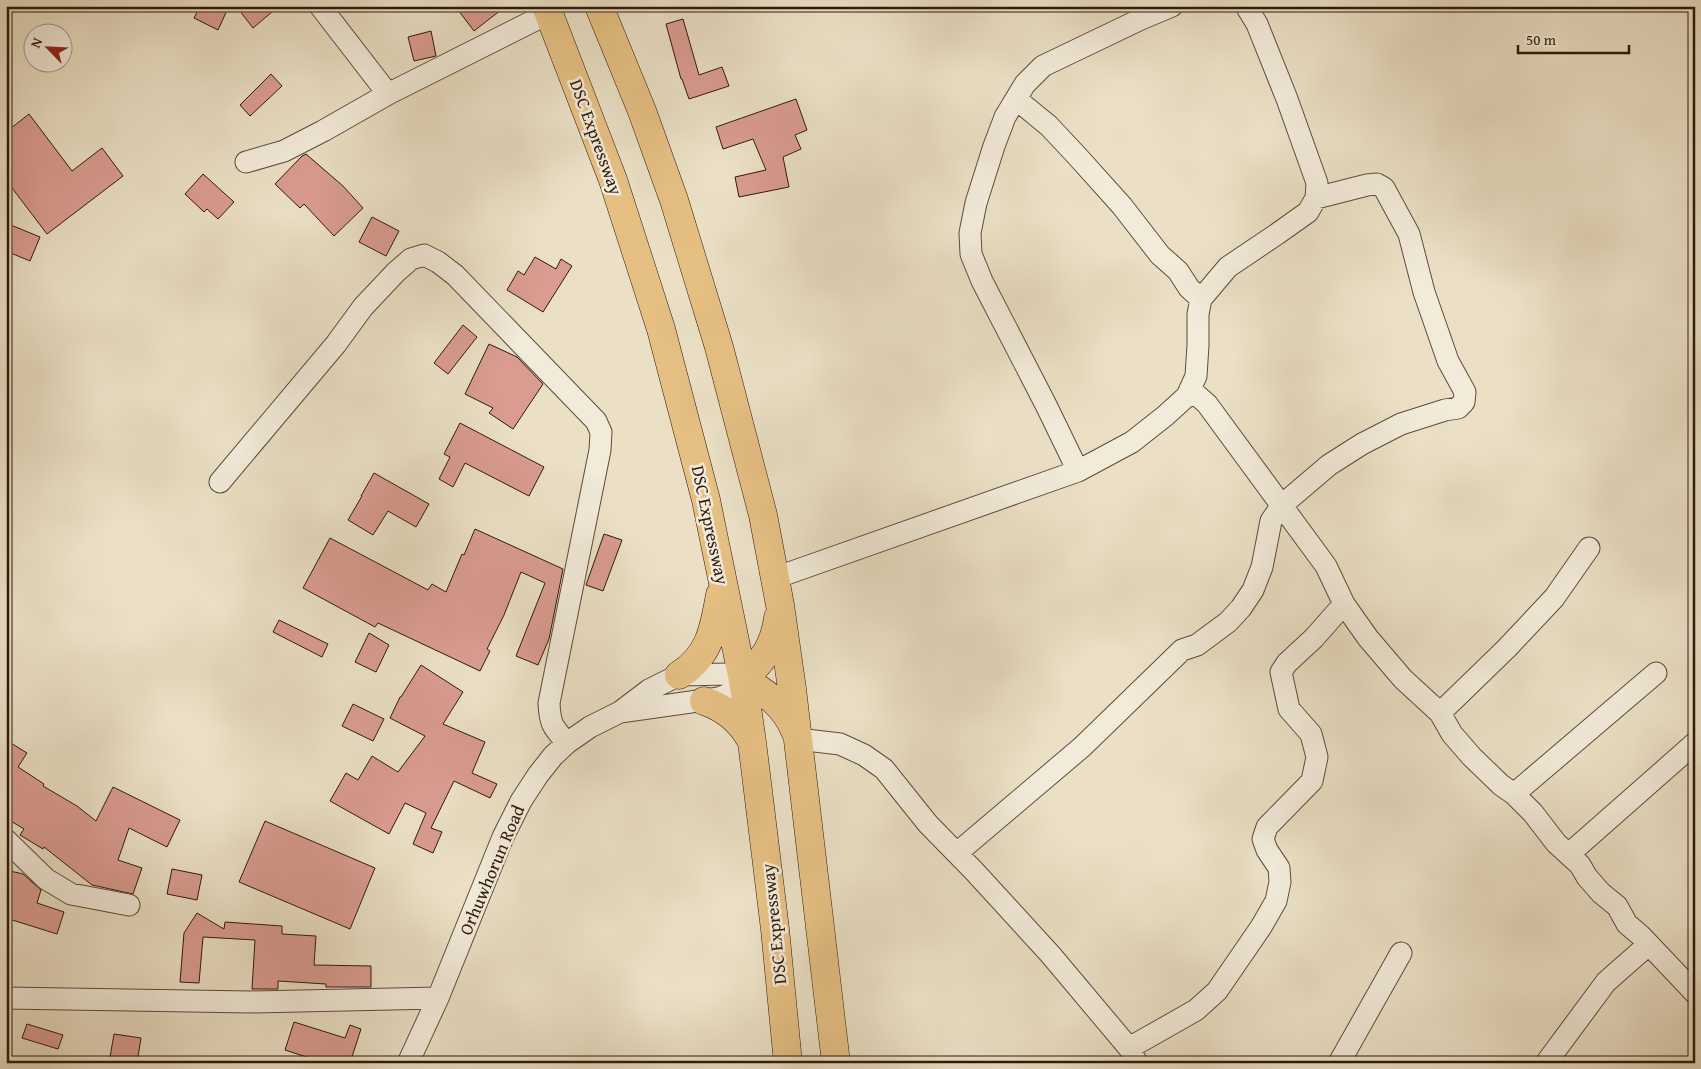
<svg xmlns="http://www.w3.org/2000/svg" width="1701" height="1069" font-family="'Gentium Book Plus',serif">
  <rect width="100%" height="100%" fill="#ebe0c6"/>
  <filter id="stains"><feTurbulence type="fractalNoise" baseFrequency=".004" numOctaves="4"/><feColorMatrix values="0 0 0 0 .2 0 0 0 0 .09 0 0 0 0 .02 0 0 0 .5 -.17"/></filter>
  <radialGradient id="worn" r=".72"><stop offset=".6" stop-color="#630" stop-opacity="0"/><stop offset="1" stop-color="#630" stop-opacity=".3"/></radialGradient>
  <path fill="#da9c91" stroke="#2e190c" d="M200 6H229L218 30 194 18Z
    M236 6H279L253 28Z
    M455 6H506L474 31Z
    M683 19 699 75 722 67 729 86 689 99 682 79H681L666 24Z
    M431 31 436 56 414 61 408 37Z
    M271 74 282 86 250 116 240 105Z
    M796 99 807 130 795 135 801 149 783 157 789 187 739 197 735 177 766 170 753 139 723 149 716 127Z
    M29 114 72 171 102 148 123 176 47 234 6 180V132Z
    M306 154 343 186 363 208 334 236 304 204 300 208 275 184 302 156Z
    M203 174 234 202 218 219 207 209 204 212 185 194Z
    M372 217 399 231 386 256 359 242Z
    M6 223 40 237 30 261 6 251Z
    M535 257 556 269 561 259 572 266 543 312 507 290 518 271 524 275Z
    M463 325 477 337 448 374 434 363Z
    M489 344 517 357 543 384 513 429 489 413 493 408 465 394Z
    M460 423 544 467 529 496 465 463 453 487 439 479 450 457 444 454Z
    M374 473 429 504 416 527 388 511 373 535 348 520 362 496H361Z
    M475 529 563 569 549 639 538 665 516 656 545 583 521 572 504 615 487 649 490 651 480 671 378 623 375 627 303 588 330 538 428 590 432 584 446 592 462 554 464 555Z
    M604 534 622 540 603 591 586 585Z
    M279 620 328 644 322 657 273 632Z
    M369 633 389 645 376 672 355 662Z
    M421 665 463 692 443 724 485 742 472 773 497 784 490 798 454 781 431 828 442 832 433 853 413 844 426 813 405 803 389 834 330 801 346 773 358 780 372 756 398 772 425 736 390 718 400 697H401Z
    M353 704 384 719 373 741 342 726Z
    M6 740 27 753 18 767 44 784 43 786 77 806 96 821 113 787 180 820 167 847 129 828 118 860 142 868 133 894 92 885 44 847 43 849 20 835 24 829 6 818Z
    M265 821 375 868 350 929 239 882Z
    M172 869 202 875 197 900 167 894Z
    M6 870 23 874 41 890 37 903 64 912 57 934 6 918Z
    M197 913 224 929 225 922 282 926V934L316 936 314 965 371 966V987H326V984L278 981V989H252L255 940 203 937 199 983 180 982 184 933Z
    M294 1022 345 1038 350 1025 361 1029 350 1063H325L285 1050Z
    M27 1024 63 1035 58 1049 22 1038Z
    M114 1034 141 1038 137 1063H109Z"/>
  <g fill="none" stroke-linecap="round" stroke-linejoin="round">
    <g stroke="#5d4b3a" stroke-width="23">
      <path id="minor" d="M320 6 388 94
        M1016 99 1049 126 1078 157 1122 206 1160 255 1178 271 1189 288 1201 299
        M246 162 284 151 323 131 388 94 549 13
        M1190 389 1207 404 1326 566 1344 604 1368 638 1403 679 1440 713 1452 734 1472 757 1501 785 1514 794 1533 813 1556 843 1580 865 1587 877 1601 893 1617 906 1627 924 1640 935 1695 993
        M1078 471 1046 405 982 281 971 254 970 233 976 203 994 146 1005 117 1025 84 1043 66 1141 19 1172 6
        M220 482 336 344 363 307 396 272 411 259 424 255 438 262 455 275 596 421 601 432 600 450 549 703C550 725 553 727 567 743
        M775 578 1078 471 1132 442 1165 416 1187 396 1196 376 1198 345V314L1201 299 1228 267 1277 234 1308 212 1316 198 1317 183 1287 99 1257 24 1246 6
        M1440 713 1507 648 1554 598 1589 548
        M798 739 840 744 864 755 884 769 928 824 974 871 1050 954 1129 1048 1137 1063
        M1514 794 1656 673
        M6 840 46 879 71 894 129 905
        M957 853 1082 747 1182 650 1197 645 1228 622 1241 608 1253 590 1262 567 1271 521 1282 505 1329 465 1362 444 1401 424 1445 410 1458 408 1464 402 1465 392 1448 361 1424 292 1409 234 1384 188 1377 184 1367 185 1316 198
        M1569 854 1695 743
        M6 998 250 1002 438 998
        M1129 1048 1196 1010 1217 991 1261 927 1276 901 1280 882 1279 868 1267 850 1263 839 1267 827 1312 781 1317 757 1311 734 1289 709 1281 672 1287 663 1314 638 1344 604
        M408 1063 438 998 503 837 521 801 538 775 553 756 567 743 590 727 620 712 649 690 679 675 730 674 743 680 731 693 719 698 620 712
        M1339 1063 1401 953
        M1546 1063 1606 982 1648 945"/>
    </g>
    <g stroke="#2e190c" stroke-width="29">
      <path id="major" d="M546 6 613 180 661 329 706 500 743 680 752 742 775 929 788 1063
        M599 6 642 111 674 200 719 347 763 515 780 605 792 689 836 1063
        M778 618C774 647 763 660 743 680 766 692 785 706 795 731
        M679 675C710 656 714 628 720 595
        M704 701C725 708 740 720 751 740"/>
    </g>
    <use href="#minor" stroke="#f2ebda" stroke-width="21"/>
    <use href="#major" stroke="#e6c083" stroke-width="28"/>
  </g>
  <g text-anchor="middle" stroke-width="5" stroke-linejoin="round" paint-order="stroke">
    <g font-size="18" fill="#2e190c" stroke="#f2ebda">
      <text transform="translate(596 137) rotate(70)" y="6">DSC Expressway</text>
      <text transform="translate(710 525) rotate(78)" y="6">DSC Expressway</text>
      <text transform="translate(492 870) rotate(-67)" y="6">Orhuwhorun Road</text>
      <text transform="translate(774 924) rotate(-96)" y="6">DSC Expressway</text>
    </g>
  </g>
  <rect width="1701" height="1069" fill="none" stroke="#ebe0c6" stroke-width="25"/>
  <rect x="8" y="8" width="1686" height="1054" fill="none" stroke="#2e190c" stroke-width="2.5"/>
  <rect x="12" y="12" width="1676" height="1044" fill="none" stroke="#2e190c"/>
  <g transform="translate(48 48) rotate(294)"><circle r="24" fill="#f2ebda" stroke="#a49788"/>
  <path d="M0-4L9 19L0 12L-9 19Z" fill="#8f2418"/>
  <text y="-8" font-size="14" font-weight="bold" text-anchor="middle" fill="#2e190c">N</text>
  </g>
  <path d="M1518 45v8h111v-8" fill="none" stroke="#2e190c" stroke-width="2.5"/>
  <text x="1526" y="45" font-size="15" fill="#2e190c" stroke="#f2ebda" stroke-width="4" paint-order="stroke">50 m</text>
  <rect width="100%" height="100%" filter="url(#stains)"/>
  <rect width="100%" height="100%" fill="url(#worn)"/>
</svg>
